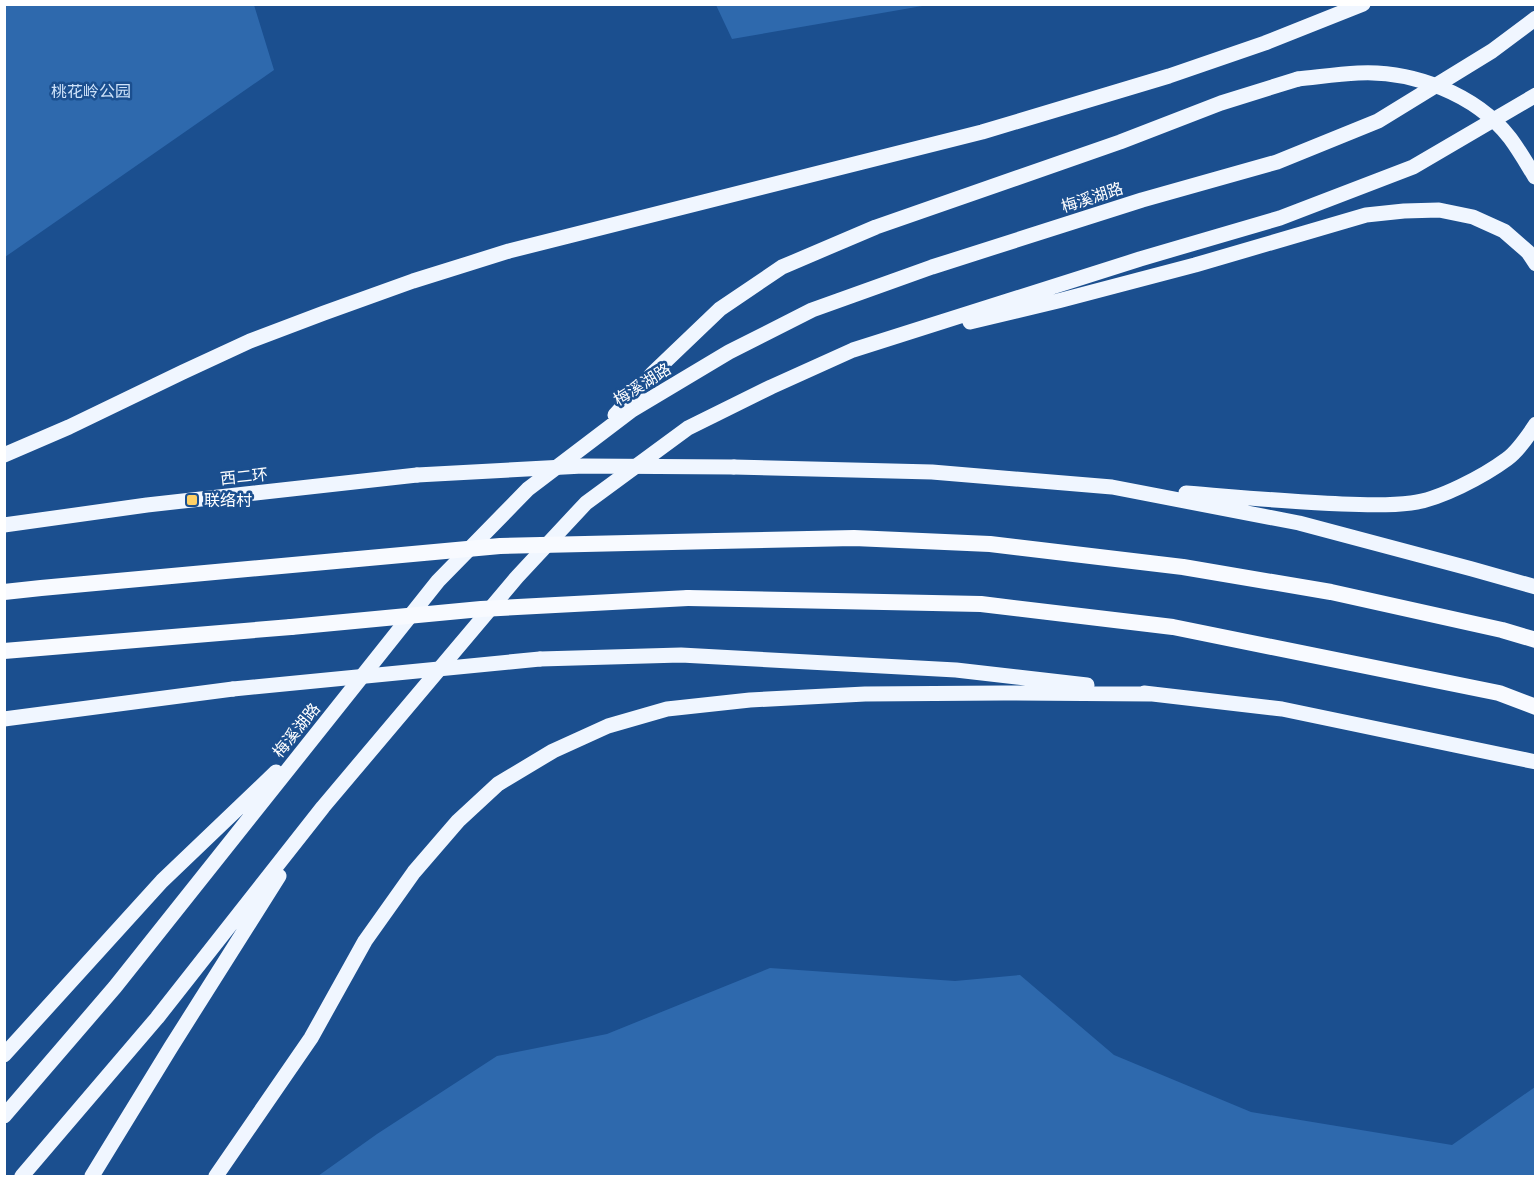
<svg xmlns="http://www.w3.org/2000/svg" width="1540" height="1181" font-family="'Fira Sans Condensed','Noto Sans SC',sans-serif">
  <rect width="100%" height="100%" fill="#1b4f8f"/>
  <path fill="#2e69ad" d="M5 4 254 5 274 70 5 257Z
    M716 5H928L732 39Z
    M770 968 955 981 1020 975 1114 1055 1251 1112 1452 1145 1535 1087V1176H318L377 1134 497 1056 607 1034Z"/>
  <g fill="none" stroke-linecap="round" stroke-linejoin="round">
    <path stroke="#f0f6ff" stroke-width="15" d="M970 322 1058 301 1195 265 1366 215 1404 211 1439 210 1473 217 1504 231 1528 252 1536 264
      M615 415 652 374 720 309 782 267 876 227 1120 142 1221 103 1298 79
      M4 455 69 427 183 372 250 341 324 313 413 281 509 251 982 132 1169 76 1265 43 1363 4
      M734 467 932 472 1112 487 1299 523 1472 569 1536 587
      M1186 493C1238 497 1290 502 1342 504 1365 505 1388 506 1411 503 1439 500 1484 476 1507 459 1518 451 1528 436 1536 424
      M4 525 147 505 417 475
      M540 659 681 655 956 670 1087 685
      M1144 693 1282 709 1536 762
      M4 719 233 689
      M4 1055 162 881 276 772
      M4 1116 115 987 438 581 528 489 632 410 729 352 812 310 932 267 1142 200 1277 162 1378 121 1492 51 1536 18
      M22 1176 157 1018 323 807 517 577 586 503 688 428 771 387 853 350 1140 259 1280 218 1413 167 1536 95
      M92 1176 171 1047 279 876
      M216 1176 311 1038 365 941 414 872 458 821 498 784 553 751 608 726 667 709 750 700 865 694 1003 693 1152 694"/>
    <path stroke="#f8faff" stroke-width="16" d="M716 541 854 538 990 544 1183 567 1331 592 1502 630 1536 640
      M4 592 41 588 347 560
      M688 598 981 604 1173 627 1499 693 1536 707
      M4 651 291 627"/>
    <path stroke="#f0f6ff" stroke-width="15" d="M1298 79C1318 77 1338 74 1358 73 1412 70 1476 94 1510 138 1519 150 1527 164 1535 177
      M417 475 583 466 734 467
      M233 689 540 659"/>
    <path stroke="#f8faff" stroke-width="16" d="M347 560 500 546 716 541
      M291 627 481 609 688 598"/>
  </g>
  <rect fill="#ffd166" stroke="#1b4f8f" stroke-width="2" x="186" y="494" width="12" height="12" rx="3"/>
  <g text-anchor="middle" stroke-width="5" stroke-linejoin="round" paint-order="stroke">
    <g font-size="16" fill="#cfe3fa" stroke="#1b4f8f">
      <text x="91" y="97">桃花岭公园</text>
    </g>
    <g font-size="16" fill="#fff" stroke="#1b4f8f">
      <text transform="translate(1092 197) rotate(-18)" y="6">梅溪湖路</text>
      <text transform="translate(642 384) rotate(-32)" y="6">梅溪湖路</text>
      <text transform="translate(244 476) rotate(-6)" y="6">西二环</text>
      <text transform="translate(296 730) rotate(-51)" y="6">梅溪湖路</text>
    </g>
    <g font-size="16" fill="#fff" stroke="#1b4f8f" text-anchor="start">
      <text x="204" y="506">联络村</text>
    </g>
  </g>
  <rect width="1540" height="1181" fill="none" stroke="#ffffff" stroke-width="12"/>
</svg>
